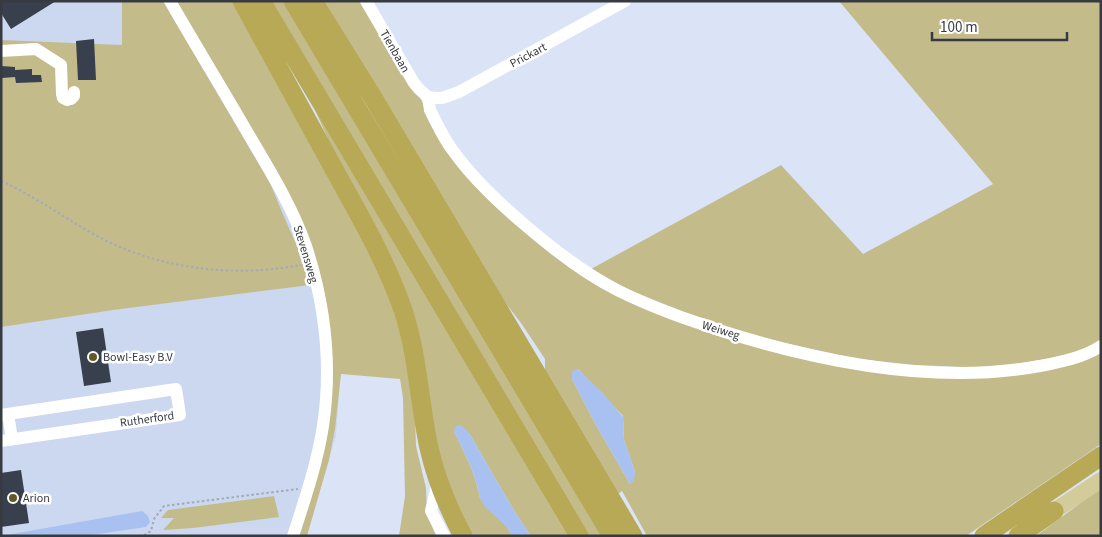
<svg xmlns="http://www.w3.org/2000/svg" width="1102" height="537" font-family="'Source Sans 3',sans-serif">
  <rect width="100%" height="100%" fill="#dbe4f6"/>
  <path fill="#cbd8ef" d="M1 1H191L258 114 341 367 336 436 305 536H1Z"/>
  <path fill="#c4bb8b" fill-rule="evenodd" d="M122 1H163L270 183 282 212 306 267 310 285 113 310 1 327V40L122 45Z
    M176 1H233L372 254 402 332 415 417 416 446 426 488 427 514 436 536H399L405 496 403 398 400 379 341 374 335 429 329 460 307 536H299L328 427 315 261Z
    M270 1H287L603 536H583Z
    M322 1H364L410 78 433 123 455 160 586 275 748 344 964 376 1101 351V444L966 536H647L622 491 616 495 545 379V359L521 323 480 270ZM578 369 623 416 624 440 635 472 630 484 596 425 572 379Z
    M839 1H1101V341L1080 351 1046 359 996 367H964L916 365 857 359 750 335 703 320 622 287 591 269 781 165 863 254 993 184Z
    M315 110 568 536H531L516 514 469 433 454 431 471 467 477 485 480 498 508 528 512 536H469L445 493 425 385 334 153Z
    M1101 488V536H1036L1094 493Z
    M274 496 279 517 193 528 163 530 174 518H161L168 510Z"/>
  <path fill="#a8c1f1" d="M578 369 603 393 623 417 624 440 635 472 634 480 630 484 596 425 572 379V371Z
    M461 425 469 433 516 514 531 536H512L508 528 485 507 480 498 477 485 471 467 454 431 456 426Z
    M142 511 148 516 150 522 146 527 84 536H1Z"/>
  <path fill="#383f4d" d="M1 1H56L11 29 1 13Z
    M94 39 96 80H78L76 41Z
    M1 66 15 67V70L32 69V75H41L42 82 16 83 15 77 2 78Z
    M103 328 111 382 84 386 76 332Z
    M21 470 29 523 1 527V473Z"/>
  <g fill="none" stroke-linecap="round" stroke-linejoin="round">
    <path stroke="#a2a9b7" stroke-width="2" stroke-dasharray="2.5 2.5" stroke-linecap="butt" d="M1 181C35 196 64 218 97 236 158 269 233 278 301 265
      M139 536 144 535 151 531 154 519 164 506 298 489"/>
    <path stroke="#fff" stroke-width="12" d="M170 1C196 46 223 90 249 135 270 171 292 206 306 246 325 304 332 366 323 426 317 464 305 499 293 536
      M366 1 414 83 419 89 428 97 435 98H442L459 92 625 1
      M1 51 36 49 61 65 62 94 63 98 67 100 71 99 74 96V92
      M428 97 430 110 433 116C439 128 445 141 454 152 474 180 499 203 525 225 554 250 585 274 619 291 653 308 689 320 725 332 824 363 936 385 1040 366 1061 362 1082 358 1101 346
      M8 414 12 439
      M1 415 176 389 180 415 1 441
      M438 482 431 511 444 536"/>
    <path stroke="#d4cb9a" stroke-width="16" d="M1054 511 1101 480"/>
    <path stroke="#b8a956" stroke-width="19" d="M242 1C273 58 304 114 335 171 360 216 386 261 403 310 418 355 419 402 429 448 436 479 448 508 463 536
      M261 1 579 536
      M293 1 612 536
      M313 1 372 96 633 536
      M984 536 1101 456
      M1018 536 1054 511"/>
  </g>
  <g fill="#625824" stroke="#fff" stroke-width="2">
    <circle cx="93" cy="357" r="5"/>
    <circle cx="13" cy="498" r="5"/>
  </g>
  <g text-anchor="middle" stroke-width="5" stroke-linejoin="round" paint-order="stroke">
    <g font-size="12" fill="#373a41" stroke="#fff">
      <text transform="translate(395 51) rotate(60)" y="4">Tienbaan</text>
      <text transform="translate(528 55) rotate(-28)" y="4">Prickart</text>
      <text transform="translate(306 254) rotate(73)" y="4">Stevensweg</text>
      <text transform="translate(721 330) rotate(17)" y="4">Weiweg</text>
      <text transform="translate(147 419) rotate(-8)" y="4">Rutherford</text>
    </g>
    <g font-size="12" fill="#373a41" stroke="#fff" text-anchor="start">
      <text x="103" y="361">Bowl-Easy B.V</text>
      <text x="23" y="502">Arion</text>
    </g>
  </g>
  <rect width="1102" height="537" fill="none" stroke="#373a41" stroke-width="5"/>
  <path d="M932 32v8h135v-8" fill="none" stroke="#373a41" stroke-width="2.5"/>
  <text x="940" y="32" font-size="15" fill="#373a41" stroke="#ffffff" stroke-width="4" paint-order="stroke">100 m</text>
</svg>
